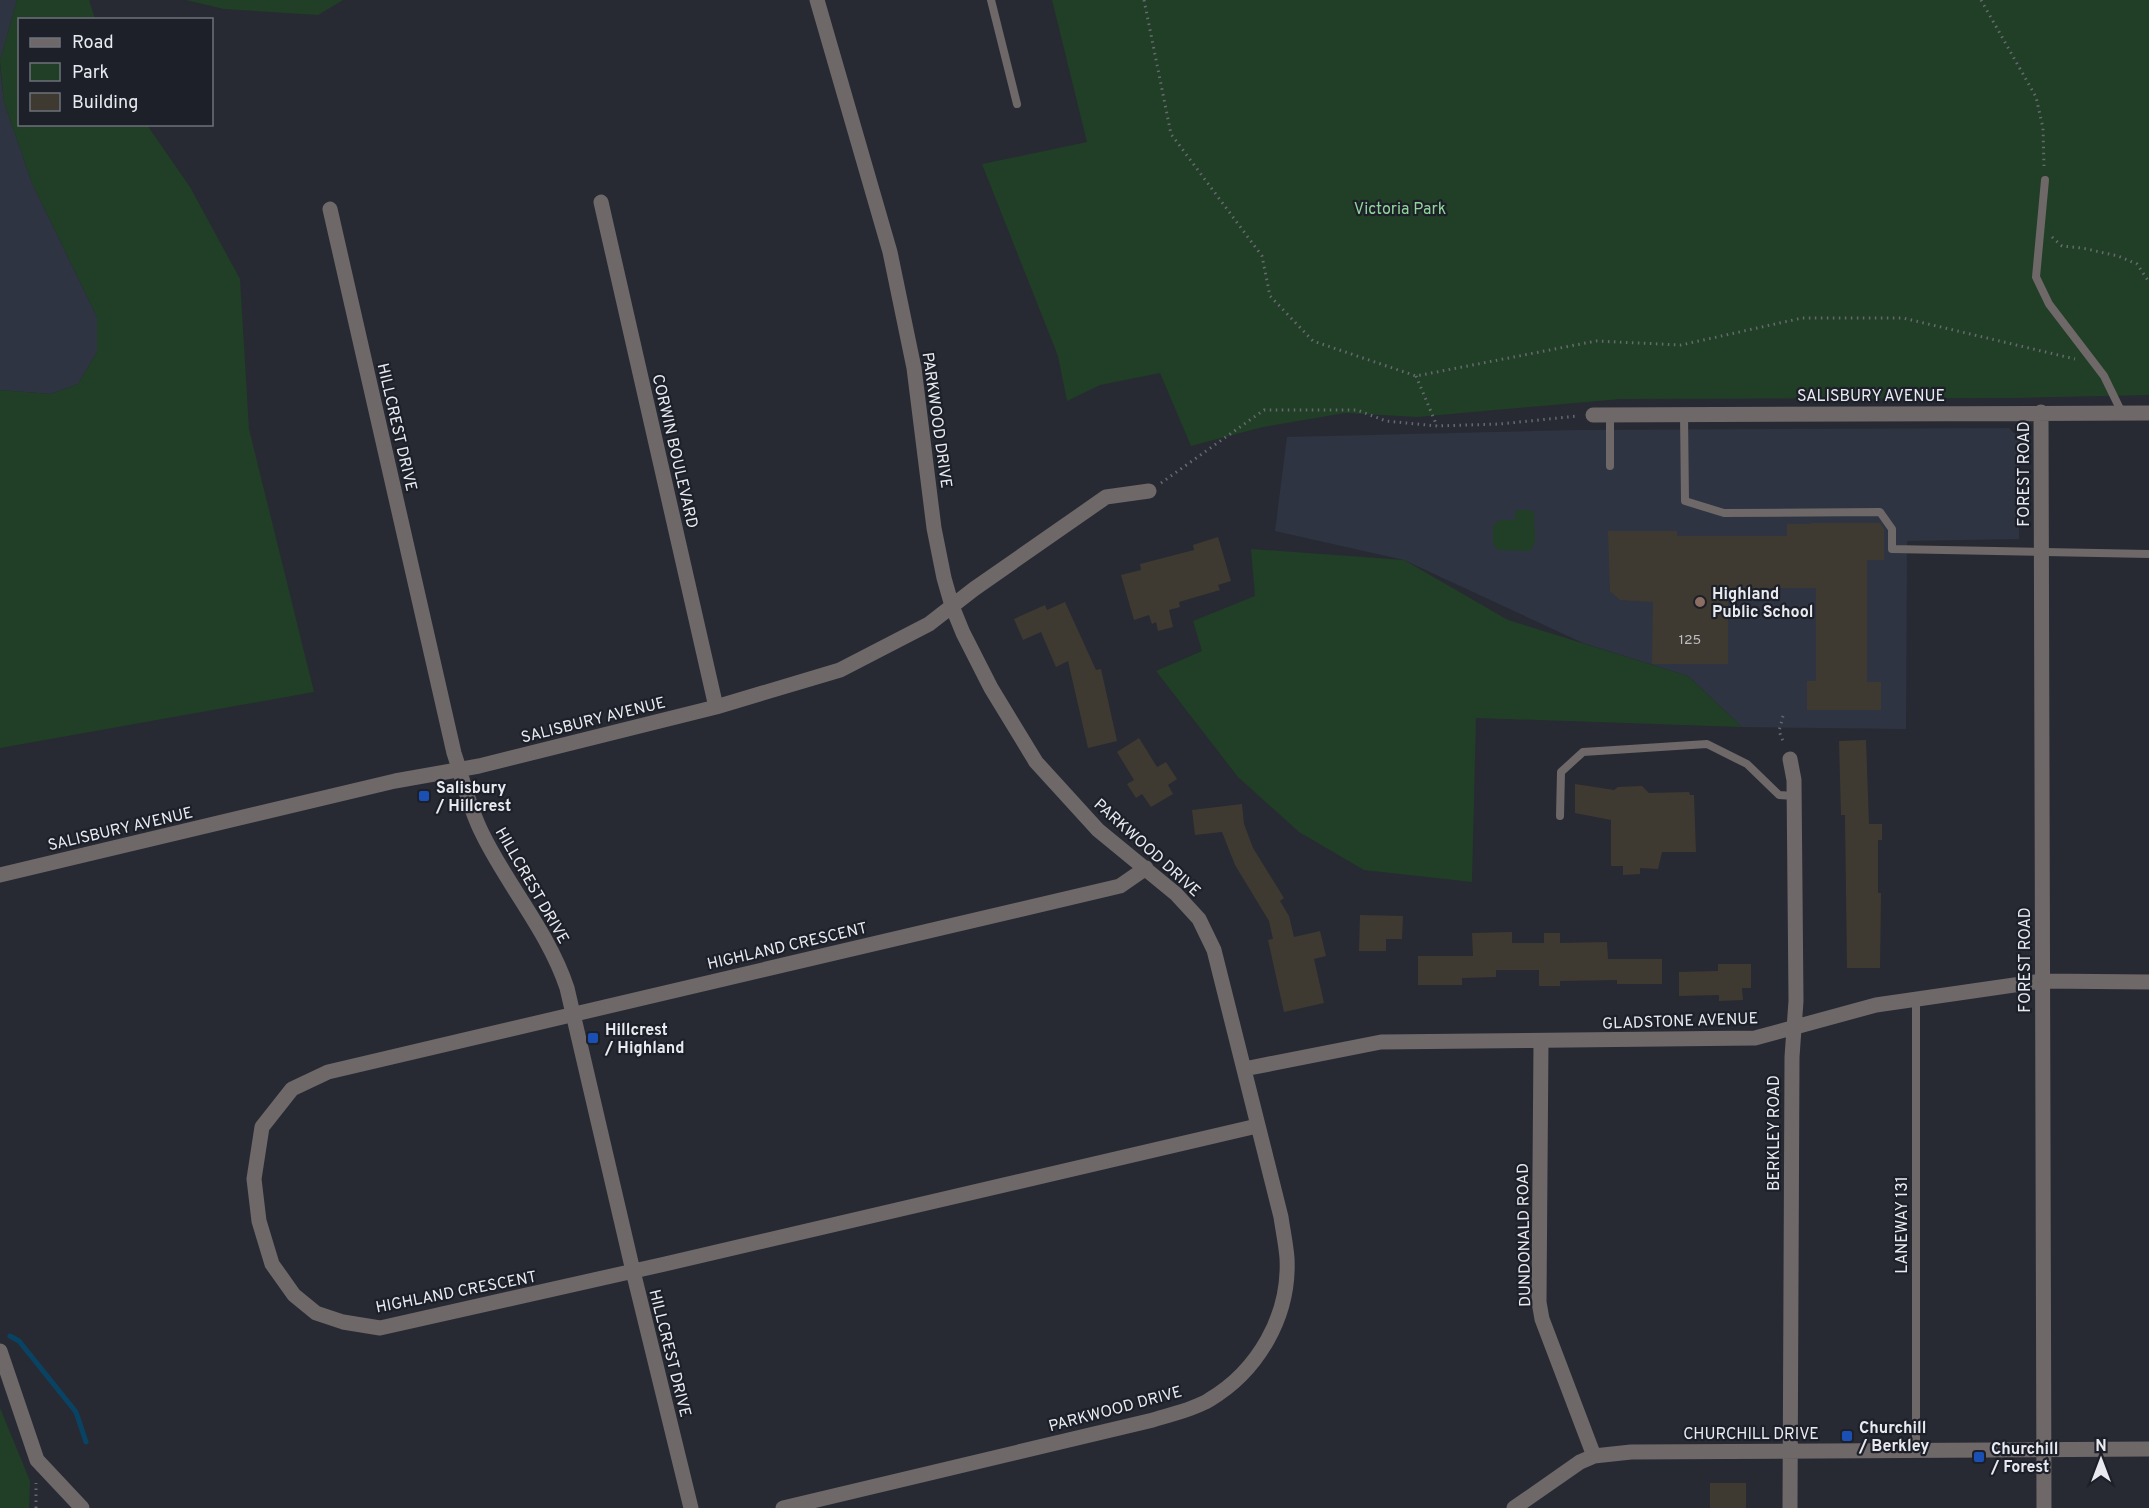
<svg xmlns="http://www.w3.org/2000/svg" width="2149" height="1508" font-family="Overpass,sans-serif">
  <rect width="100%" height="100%" fill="#272a33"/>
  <path fill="#2e3442" d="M0 0H17L0 61Z
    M0 67 4 102 32 183 97 317V352L78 384 51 394 0 390Z
    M2009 428 2019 438V539L1907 541 1906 729 1742 727 1688 676 1583 643 1404 560 1275 531 1287 437 1577 430Z"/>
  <path fill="#213f26" d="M17 0H89L95 19 20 20V124L147 125 190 187 240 279 249 429 314 692 0 748V390L51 394 78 384 97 352V317L32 183 4 102 0 61Z
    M186 0H343L318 15 224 9Z
    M1052 0H2149V395L2015 398 1620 399 1417 417 1345 413 1263 427 1191 446 1160 373 1100 385 1067 401 1058 356 982 164 1087 142Z
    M1518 510H1529L1534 512 1535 543 1530 551 1498 550 1493 544V526L1500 520H1515V512Z
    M1251 549 1404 560 1508 620 1688 676 1742 727 1476 718 1472 882 1364 870 1299 832 1238 777 1156 671 1202 651 1193 621 1255 596Z
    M0 1408 30 1481 29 1508H0Z"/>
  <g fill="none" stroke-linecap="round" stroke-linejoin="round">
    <path stroke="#094363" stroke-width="5" d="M10 1336 19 1341 76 1412 86 1442"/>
  </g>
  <path fill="#3f3a31" d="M1811 523H1880L1884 529V560H1867V682H1881V710H1807V681H1816V588H1728V664H1652L1653 602 1620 600 1610 591 1608 531H1677V536H1787V524H1811Z
    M1218 537 1231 581 1218 585 1220 590 1179 602 1180 607 1169 610 1173 627 1158 631 1156 622 1152 624 1149 615 1134 620 1121 575 1141 570 1140 564 1194 550 1193 545Z
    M1065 602 1096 670 1101 669 1117 741 1088 748 1068 661 1056 667 1041 632 1023 640 1014 619 1045 605 1047 610Z
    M1139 738 1157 767 1166 762 1177 779 1168 785 1173 794 1151 807 1142 794 1136 798 1127 784 1134 780 1117 752Z
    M1866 740 1869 824H1882V840H1878V893H1881L1880 968H1847L1845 815H1841L1839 741Z
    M1575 784 1614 790 1618 787 1642 786 1649 793 1689 792 1690 795H1694L1696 852H1662L1658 869 1640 868V874L1623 875V866H1611V820L1575 813Z
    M1242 804 1244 824 1253 848 1284 898 1280 901 1289 916 1294 937 1320 931 1326 956 1314 959 1324 1003 1284 1012 1268 940 1273 939 1269 921 1235 865 1222 832 1195 835 1192 810Z
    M1360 915 1403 916 1402 939H1386V951H1359Z
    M1512 932V943H1544V933H1560V943L1607 942 1608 959H1662V984H1617V980L1560 981V986H1539V970H1496V977L1462 978V985H1418V956H1473L1472 933Z
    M1718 964H1751V988H1742L1743 1000 1719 1001V995L1679 996V972L1718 971Z
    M1710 1483H1746V1508H1710Z"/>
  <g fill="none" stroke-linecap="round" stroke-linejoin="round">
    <path stroke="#666971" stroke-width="3" stroke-dasharray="1.5 4.5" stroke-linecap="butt" d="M1144 0 1171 134 1262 256 1270 296 1313 341 1416 376 1596 341 1681 345 1802 318H1903L2075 359
      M1981 0 2036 97 2043 128 2044 166
      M2052 237 2062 246 2082 248 2118 256 2137 264 2149 282
      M1416 376 1437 426
      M1161 483 1264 410H1357L1386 421 1437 426 1500 424 1578 416
      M1783 716 1779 731 1784 744
      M36 1508V1483"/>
    <path stroke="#6e6868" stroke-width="8" d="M991 0 1017 104
      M2045 180 2036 277 2049 304 2104 376 2122 413
      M1610 414V466
      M1684 414 1685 501 1724 513 1880 512 1892 529V549L2149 554
      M1560 816 1561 772 1583 752 1707 744 1747 764 1779 795 1794 796
      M1916 999V1450"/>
    <path stroke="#6e6868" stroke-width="15" d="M601 202 716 707
      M330 209 454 753C463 780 469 807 482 833 507 885 548 931 567 988L633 1271 691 1508
      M2041 412 2044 1508
      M1593 415 2149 413
      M1146 868 1120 886 328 1072 292 1089 262 1127 254 1179 259 1221 272 1264 294 1295 316 1313 343 1322 380 1328 665 1264 1257 1126
      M0 875 395 781 479 766 716 707 840 670 929 624 974 589 1106 497 1149 491
      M1541 1041 1539 1302 1542 1319 1594 1456
      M1244 1069 1381 1042 1755 1038 1876 1005 2042 981 2149 982
      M0 1351 37 1460 82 1508
      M783 1508 1153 1420C1171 1414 1193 1410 1209 1400 1258 1371 1290 1316 1287 1258 1286 1245 1283 1231 1281 1217L1214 950 1199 919 1176 894 1098 830 1036 762 991 688 963 633 952 606 944 578 934 528 914 368 890 252 817 0
      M1514 1508 1580 1462 1594 1456 1631 1452 2149 1449
      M1790 1508 1792 1057 1796 1001 1794 780 1790 759"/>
  </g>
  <circle fill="#8d6e63" stroke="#1d2029" stroke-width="2" cx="1700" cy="602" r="6"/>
  <g fill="#1a4fb4" stroke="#1d2029" stroke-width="2">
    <rect x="418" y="790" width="12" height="12" rx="3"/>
    <rect x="587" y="1032" width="12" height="12" rx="3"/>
    <rect x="1841" y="1430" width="12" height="12" rx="3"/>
    <rect x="1973" y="1451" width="12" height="12" rx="3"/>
  </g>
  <g text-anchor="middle" stroke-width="4.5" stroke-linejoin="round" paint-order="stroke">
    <g font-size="14" fill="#bebec0">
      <text x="1690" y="644">125</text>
    </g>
    <g font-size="16" fill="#90d69a" stroke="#1d2029">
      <text x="1400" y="214">Victoria Park</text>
    </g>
    <g font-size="16" fill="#e8eaf0" stroke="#1d2029">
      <text x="1871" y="401">SALISBURY AVENUE</text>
      <text transform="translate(938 420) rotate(82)" y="6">PARKWOOD DRIVE</text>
      <text transform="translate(398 427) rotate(77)" y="6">HILLCREST DRIVE</text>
      <text transform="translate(676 451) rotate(77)" y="6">CORWIN BOULEVARD</text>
      <text transform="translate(2023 474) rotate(-90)" y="6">FOREST ROAD</text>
      <text transform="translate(593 719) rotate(-14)" y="6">SALISBURY AVENUE</text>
      <text transform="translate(120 828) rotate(-13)" y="6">SALISBURY AVENUE</text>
      <text transform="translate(1148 847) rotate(42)" y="6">PARKWOOD DRIVE</text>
      <text transform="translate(533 885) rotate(60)" y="6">HILLCREST DRIVE</text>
      <text transform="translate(787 945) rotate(-13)" y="6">HIGHLAND CRESCENT</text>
      <text transform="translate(2024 960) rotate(-90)" y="6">FOREST ROAD</text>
      <text transform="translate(1680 1020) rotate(-2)" y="6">GLADSTONE AVENUE</text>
      <text transform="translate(1773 1133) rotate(-90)" y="6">BERKLEY ROAD</text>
      <text transform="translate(1901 1225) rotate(-90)" y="6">LANEWAY 131</text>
      <text transform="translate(1523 1235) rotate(-91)" y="6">DUNDONALD ROAD</text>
      <text transform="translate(456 1291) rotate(-11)" y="6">HIGHLAND CRESCENT</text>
      <text transform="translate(671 1353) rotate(76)" y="6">HILLCREST DRIVE</text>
      <text transform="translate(1115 1408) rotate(-15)" y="6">PARKWOOD DRIVE</text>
      <text x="1751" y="1439">CHURCHILL DRIVE</text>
    </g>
    <g font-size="16" font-weight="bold" fill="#e8eaf0" stroke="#1d2029" text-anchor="start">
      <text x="1712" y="599">Highland<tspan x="1712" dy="18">Public School</tspan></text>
      <text x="436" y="793">Salisbury<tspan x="436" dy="18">/ Hillcrest</tspan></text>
      <text x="605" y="1035">Hillcrest<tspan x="605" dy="18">/ Highland</tspan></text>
      <text x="1859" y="1433">Churchill<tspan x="1859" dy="18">/ Berkley</tspan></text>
      <text x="1991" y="1454">Churchill<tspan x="1991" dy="18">/ Forest</tspan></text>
    </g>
  </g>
  <rect x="18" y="18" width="195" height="108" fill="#1d2029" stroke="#6e7179" stroke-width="1.5"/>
  <rect x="30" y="38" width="30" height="9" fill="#6e6868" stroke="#6e7179" stroke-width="1.5"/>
  <text x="72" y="48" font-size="18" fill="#e8eaf0">Road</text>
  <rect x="30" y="63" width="30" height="18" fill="#213f26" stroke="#6e7179" stroke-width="1.5"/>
  <text x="72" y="78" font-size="18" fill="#e8eaf0">Park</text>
  <rect x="30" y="93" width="30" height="18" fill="#3f3a31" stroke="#6e7179" stroke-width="1.5"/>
  <text x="72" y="108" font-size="18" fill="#e8eaf0">Building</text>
  <g transform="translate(2101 1460)" stroke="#1d2029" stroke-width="4.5" paint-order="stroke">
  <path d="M0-4.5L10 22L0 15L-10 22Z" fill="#e8eaf0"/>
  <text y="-9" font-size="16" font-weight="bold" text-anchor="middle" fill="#e8eaf0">N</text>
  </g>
</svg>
